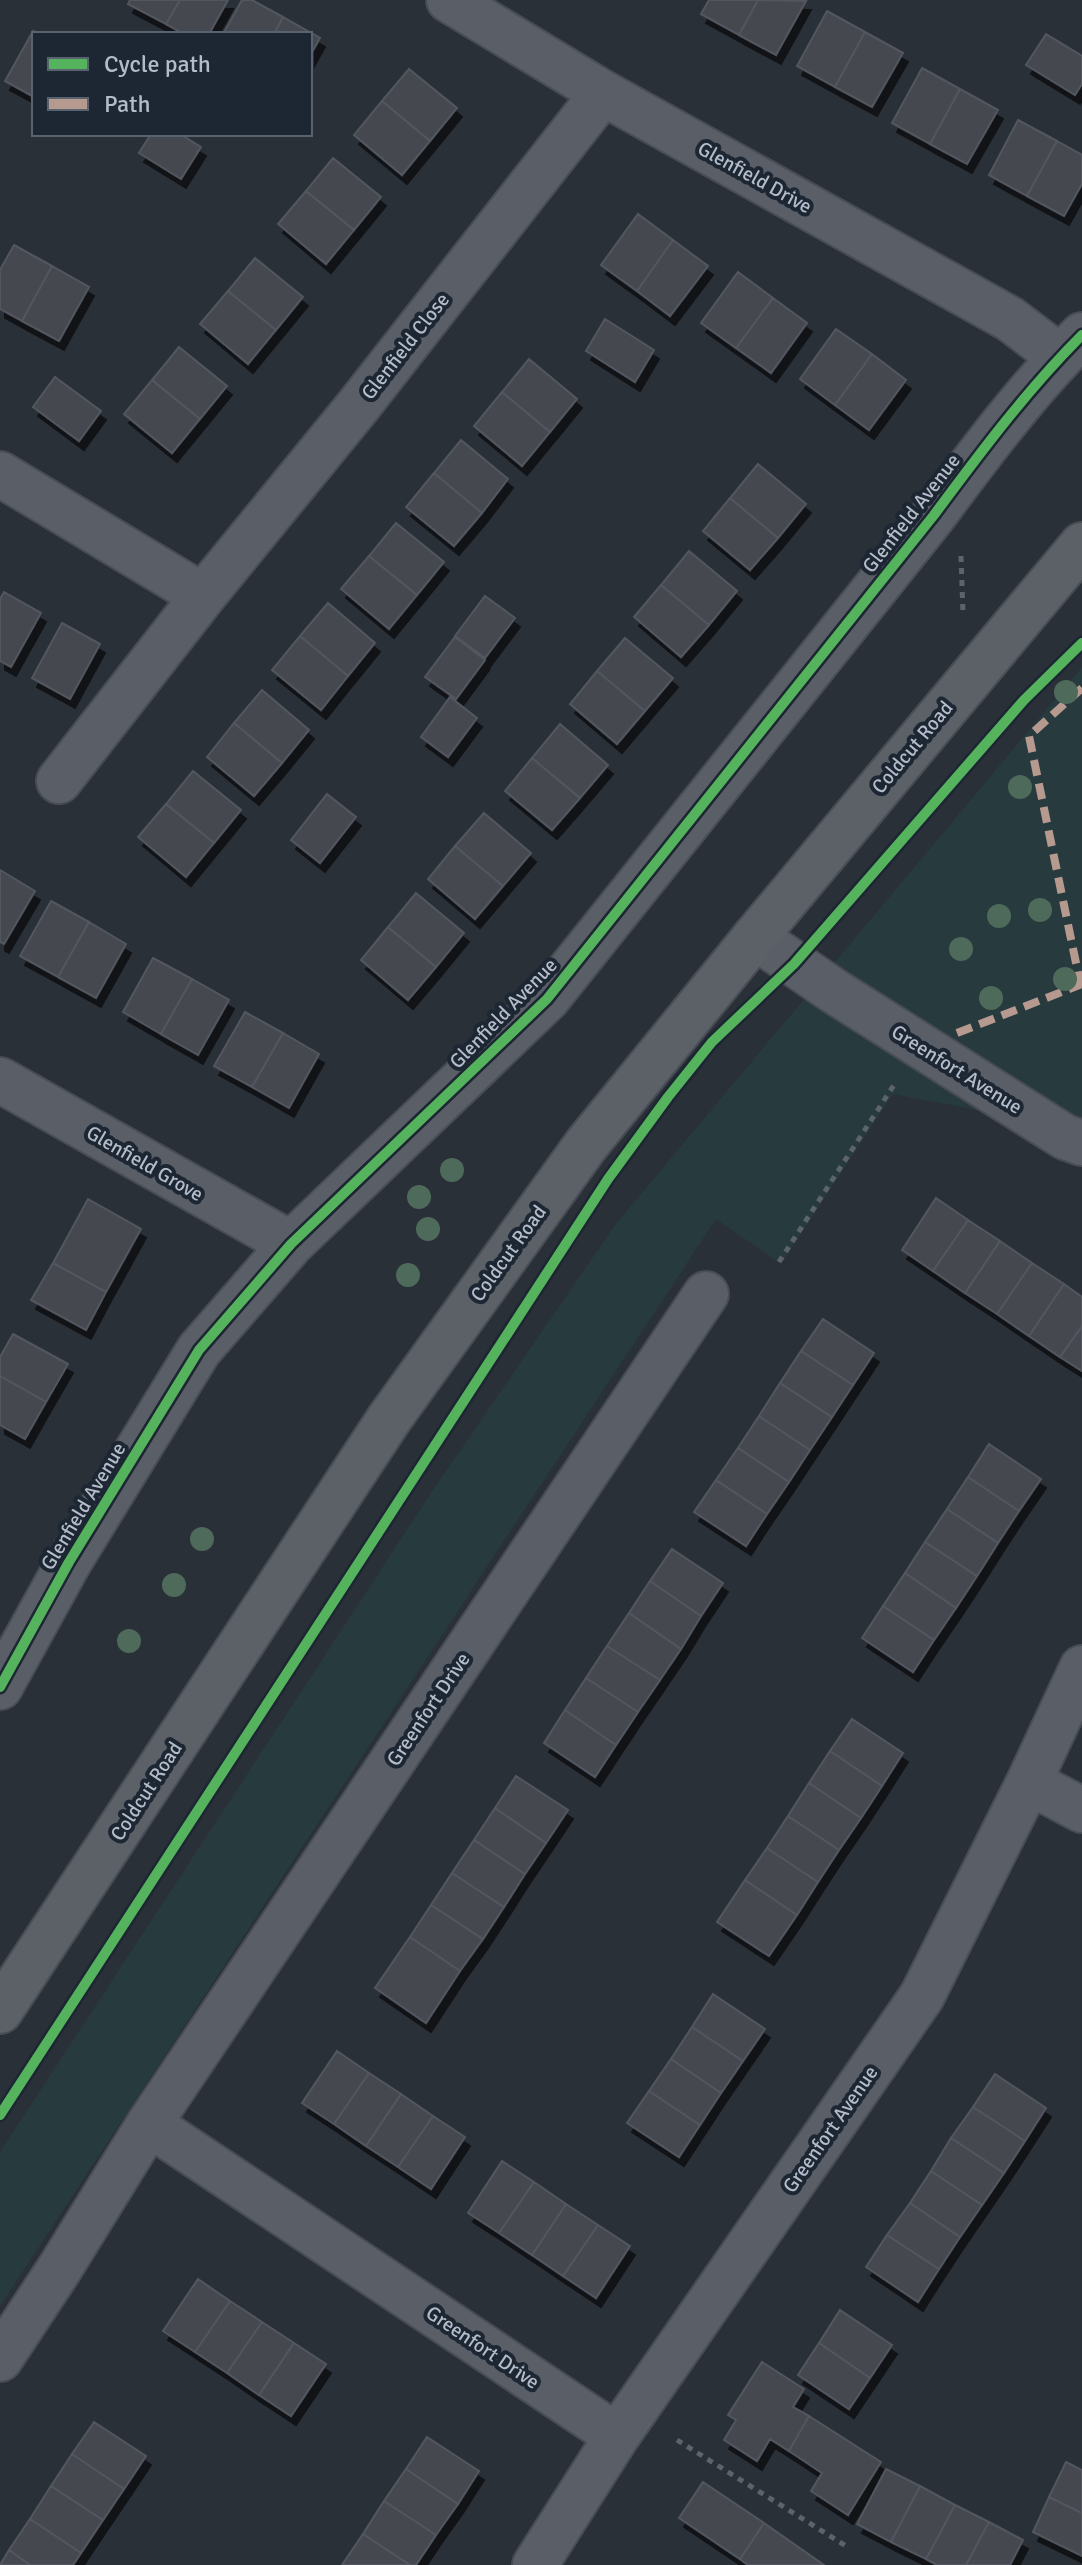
<svg xmlns="http://www.w3.org/2000/svg" width="1082" height="2565" font-family="Signika,sans-serif">
  <defs>
    <filter id="shadow"><feDropShadow dx="5" dy="9" stdDeviation="0" flood-color="#0009"/></filter>
  </defs>
  <rect width="100%" height="100%" fill="#2a3038"/>
  <path fill="#273a3e" d="M1082 667V1130L893 1094 781 1264 716 1219 0 2306V2152L431 1493 615 1225Z"/>
  <path fill="#444950" stroke="#52575f" stroke-width="2" filter="url(#shadow)" d="M130 0H180L166 24 128 4Z
    M180 0H228L209 34H184L166 24Z
    M242 0H252L283 17 274 34H223Z
    M709 0H758L739 35 701 14Z
    M758 0 806 1 776 55 739 35Z
    M827 11 865 32 835 87 797 66Z
    M283 17 320 38 310 56V34H274Z
    M33 31 39 34H34V97L5 81Z
    M865 32 903 53 872 107 835 87Z
    M1046 34 1082 56V84L1075 95 1026 65Z
    M922 68 960 89 930 144 892 123Z
    M409 69 457 108 430 141 382 101Z
    M960 89 998 110 967 164 930 144Z
    M382 101 430 141 402 175 354 135Z
    M1018 120 1057 141 1027 196 989 175Z
    M151 134H180L201 147 181 179 139 153Z
    M1057 141 1082 155V184L1064 216 1027 196Z
    M333 158 381 197 354 230 306 191Z
    M306 191 354 230 326 264 278 224Z
    M638 214 673 240 637 291 601 265Z
    M673 240 708 266 670 316 637 291Z
    M14 245 52 266 22 321 0 309V270Z
    M255 258 303 297 276 330 228 291Z
    M52 266 89 287 59 341 22 321Z
    M738 272 773 298 736 348 701 323Z
    M228 291 276 330 248 364 200 324Z
    M773 298 807 323 771 373 736 348Z
    M605 319 654 350 635 382 586 351Z
    M836 329 872 354 835 405 800 379Z
    M179 347 227 386 200 419 152 380Z
    M872 354 906 380 869 430 835 405Z
    M529 359 577 399 550 432 502 392Z
    M55 377 101 411 79 441 33 407Z
    M152 380 200 419 172 453 124 414Z
    M502 392 550 432 522 466 474 426Z
    M461 440 508 479 482 513 434 473Z
    M758 464 806 504 778 538 730 498Z
    M434 473 482 513 454 546 406 507Z
    M730 498 778 538 750 570 703 531Z
    M396 523 444 562 417 595 369 556Z
    M689 551 737 591 709 625 661 585Z
    M369 556 417 595 389 629 341 589Z
    M661 585 709 625 681 657 634 617Z
    M4 592 41 613 11 667 0 661V599Z
    M485 596 515 618 485 658 455 636Z
    M328 603 375 643 348 676 300 636Z
    M62 623 100 644 70 699 32 678Z
    M300 636 348 676 321 710 272 670Z
    M455 637 485 660 456 699 425 677Z
    M625 638 673 678 645 711 597 671Z
    M597 671 645 711 617 744 570 704Z
    M262 690 309 730 282 763 234 723Z
    M450 697 477 718 448 757 421 737Z
    M234 723 282 763 254 796 207 757Z
    M560 724 608 765 580 798 532 758Z
    M532 758 580 798 552 830 505 791Z
    M193 771 241 810 214 843 166 804Z
    M327 794 356 817 320 863 291 840Z
    M166 804 214 843 186 877 138 837Z
    M484 813 531 853 503 886 455 846Z
    M455 846 503 886 475 919 428 879Z
    M0 870 35 891 4 944 0 942Z
    M416 893 464 933 436 967 388 927Z
    M51 901 89 922 58 977 20 956Z
    M89 922 126 944 96 998 58 977Z
    M388 927 436 967 408 1000 361 960Z
    M153 958 192 979 161 1034 123 1012Z
    M192 979 229 1000 198 1055 161 1034Z
    M245 1012 283 1033 252 1087 214 1066Z
    M283 1033 319 1054 289 1108 252 1087Z
    M936 1198 968 1220 933 1271 902 1250Z
    M88 1199 141 1229 106 1292 53 1263Z
    M968 1220 1000 1241 965 1293 933 1271Z
    M1000 1241 1032 1263 997 1314 965 1293Z
    M53 1263 106 1292 86 1330 31 1300Z
    M1032 1263 1064 1284 1029 1336 997 1314Z
    M1064 1284 1082 1297V1326L1060 1357 1029 1336Z
    M823 1319 874 1353 853 1385 801 1351Z
    M1082 1326V1371L1060 1357Z
    M13 1334 68 1364 46 1402 0 1376V1357Z
    M801 1351 853 1385 832 1417 780 1383Z
    M0 1376 46 1402 25 1439 0 1425Z
    M780 1383 832 1417 810 1450 759 1416Z
    M759 1416 810 1450 789 1482 738 1448Z
    M989 1444 1041 1479 1019 1511 968 1477Z
    M738 1448 789 1482 767 1514 716 1480Z
    M968 1477 1019 1511 998 1543 947 1509Z
    M716 1480 767 1514 746 1546 694 1512Z
    M947 1509 998 1543 977 1576 925 1542Z
    M925 1542 977 1576 956 1608 905 1573Z
    M672 1549 723 1583 701 1616 650 1581Z
    M905 1573 956 1608 934 1640 883 1606Z
    M650 1581 701 1616 681 1649 629 1613Z
    M883 1606 934 1640 913 1672 862 1638Z
    M629 1613 681 1649 660 1680 607 1646Z
    M607 1646 660 1680 638 1712 586 1678Z
    M586 1678 638 1712 616 1745 565 1710Z
    M565 1710 616 1745 595 1777 544 1743Z
    M852 1719 903 1753 882 1786 830 1751Z
    M830 1751 882 1786 861 1818 809 1783Z
    M516 1776 568 1810 546 1843 495 1808Z
    M809 1783 861 1818 839 1850 788 1816Z
    M495 1808 546 1843 525 1874 474 1840Z
    M788 1816 839 1850 818 1882 767 1848Z
    M474 1840 525 1874 504 1907 452 1873Z
    M767 1848 818 1882 797 1915 745 1880Z
    M452 1873 504 1907 483 1939 431 1905Z
    M745 1880 797 1915 769 1956 717 1922Z
    M431 1905 483 1939 460 1971 410 1937Z
    M410 1937 460 1971 426 2023 375 1988Z
    M713 1994 765 2029 743 2061 692 2027Z
    M692 2027 743 2061 721 2093 671 2059Z
    M337 2051 369 2073 334 2124 302 2103Z
    M671 2059 721 2093 700 2125 649 2091Z
    M369 2073 401 2094 366 2146 334 2124Z
    M995 2074 1046 2108 1025 2141 973 2107Z
    M649 2091 700 2125 679 2157 627 2123Z
    M401 2094 433 2116 398 2167 366 2146Z
    M973 2107 1025 2141 1004 2173 951 2138Z
    M433 2116 465 2137 431 2189 398 2167Z
    M951 2138 1004 2173 982 2205 931 2171Z
    M502 2161 534 2182 499 2233 468 2213Z
    M931 2171 982 2205 960 2237 910 2203Z
    M534 2182 566 2204 532 2255 499 2233Z
    M910 2203 960 2237 939 2269 887 2235Z
    M566 2204 598 2225 563 2276 532 2255Z
    M598 2225 630 2246 596 2298 563 2276Z
    M887 2235 939 2269 918 2302 866 2267Z
    M198 2279 230 2301 195 2352 163 2331Z
    M230 2301 262 2322 227 2373 195 2352Z
    M840 2310 892 2345 870 2378 819 2343Z
    M262 2322 294 2343 259 2395 227 2373Z
    M294 2343 326 2364 291 2416 259 2395Z
    M819 2343 870 2378 849 2409 798 2375Z
    M762 2362 804 2389 793 2407 809 2416 789 2451 770 2439 757 2461 724 2440 736 2420 728 2415Z
    M809 2416 881 2462 848 2515 811 2491 822 2473 789 2451Z
    M94 2422 146 2456 124 2489 72 2454Z
    M427 2437 479 2471 458 2504 406 2469Z
    M72 2454 124 2489 103 2520 51 2486Z
    M1066 2462 1082 2470V2513L1049 2497Z
    M406 2469 458 2504 436 2535 384 2501Z
    M886 2469 920 2486 891 2542 857 2524Z
    M703 2482 764 2523 740 2559 679 2518Z
    M51 2486 103 2520 81 2553 30 2519Z
    M920 2486 955 2505 926 2559 891 2542Z
    M1049 2497 1082 2513V2556L1033 2532Z
    M384 2501 436 2535 416 2565H410L363 2534Z
    M955 2505 989 2522 966 2565H937L926 2559Z
    M30 2519 81 2553 73 2565H30L9 2550Z
    M989 2522 1023 2540 1010 2565H966Z
    M764 2523 824 2565H748L740 2559Z
    M363 2534 410 2565H342Z
    M9 2550 30 2565H0Z"/>
  <g fill="none" stroke-linecap="round" stroke-linejoin="round">
    <g stroke="#484c53" stroke-width="48">
      <path id="minor" d="M449 0 603 93 1010 319 1060 357
        M0 474 203 596
        M59 781 203 596 359 405 603 93
        M755 937 834 991 1065 1137 1082 1143
        M0 1080 291 1244
        M0 1687 69 1562 199 1350 291 1244 547 999 934 515C980 453 1027 390 1082 335
        M1029 1782 1082 1810
        M149 2124 617 2436
        M0 2359 60 2268 149 2124 706 1294
        M535 2565 617 2436 922 1996 1029 1782 1082 1668"/>
    </g>
    <g stroke="#484c55" stroke-width="48">
      <path id="major" d="M0 2011 389 1419 586 1145 755 937 1082 545"/>
    </g>
    <path stroke="#5d636a" stroke-width="5" stroke-dasharray="6 6" stroke-linecap="butt" d="M961 556 963 614
      M779 1262 894 1085
      M677 2440 846 2546"/>
    <use href="#minor" stroke="#5a5e66" stroke-width="44"/>
    <use href="#major" stroke="#5c6168" stroke-width="44"/>
    <path stroke="#b69a8f" stroke-width="8" stroke-dasharray="16 8" stroke-linecap="butt" d="M1082 688 1029 736 1082 992
      M957 1033 1082 984"/>
    <g stroke="#1d2633" stroke-width="15">
      <path id="cycleway" d="M0 1687 69 1562 199 1350 291 1244 547 999 934 515C980 453 1027 390 1082 335
        M0 2115 608 1179 668 1097 712 1042 794 964 1024 700 1082 643"/>
    </g>
    <use href="#cycleway" stroke="#56b35d" stroke-width="10"/>
  </g>
  <g fill="#4e6a5a">
    <circle cx="1066" cy="692" r="12"/>
    <circle cx="1020" cy="787" r="12"/>
    <circle cx="1040" cy="910" r="12"/>
    <circle cx="999" cy="916" r="12"/>
    <circle cx="961" cy="949" r="12"/>
    <circle cx="1065" cy="979" r="12"/>
    <circle cx="991" cy="998" r="12"/>
    <circle cx="452" cy="1170" r="12"/>
    <circle cx="419" cy="1197" r="12"/>
    <circle cx="428" cy="1229" r="12"/>
    <circle cx="408" cy="1275" r="12"/>
    <circle cx="202" cy="1539" r="12"/>
    <circle cx="174" cy="1585" r="12"/>
    <circle cx="129" cy="1641" r="12"/>
  </g>
  <g text-anchor="middle" stroke-width="8" stroke-linejoin="round" paint-order="stroke">
    <g font-size="20" fill="#b4bcc9" stroke="#1d2633">
      <text transform="translate(755 177) rotate(29)" y="7">Glenfield Drive</text>
      <text transform="translate(405 346) rotate(-52)" y="7">Glenfield Close</text>
      <text transform="translate(911 513) rotate(-52)" y="7">Glenfield Avenue</text>
      <text transform="translate(912 747) rotate(-50)" y="7">Coldcut Road</text>
      <text transform="translate(503 1013) rotate(-46)" y="7">Glenfield Avenue</text>
      <text transform="translate(957 1069) rotate(32)" y="7">Greenfort Avenue</text>
      <text transform="translate(145 1163) rotate(30)" y="7">Glenfield Grove</text>
      <text transform="translate(508 1253) rotate(-54)" y="7">Coldcut Road</text>
      <text transform="translate(83 1506) rotate(-59)" y="7">Glenfield Avenue</text>
      <text transform="translate(428 1709) rotate(-56)" y="7">Greenfort Drive</text>
      <text transform="translate(146 1791) rotate(-57)" y="7">Coldcut Road</text>
      <text transform="translate(830 2129) rotate(-55)" y="7">Greenfort Avenue</text>
      <text transform="translate(483 2347) rotate(34)" y="7">Greenfort Drive</text>
    </g>
  </g>
  <rect x="32" y="32" width="280" height="104" fill="#1d2633" stroke="#59626f" stroke-width="2"/>
  <rect x="48" y="58" width="40" height="12" fill="#56b35d" stroke="#59626f" stroke-width="2"/>
  <text x="104" y="72" font-size="24" fill="#b4bcc9">Cycle path</text>
  <rect x="48" y="98" width="40" height="12" fill="#b69a8f" stroke="#59626f" stroke-width="2"/>
  <text x="104" y="112" font-size="24" fill="#b4bcc9">Path</text>
</svg>
